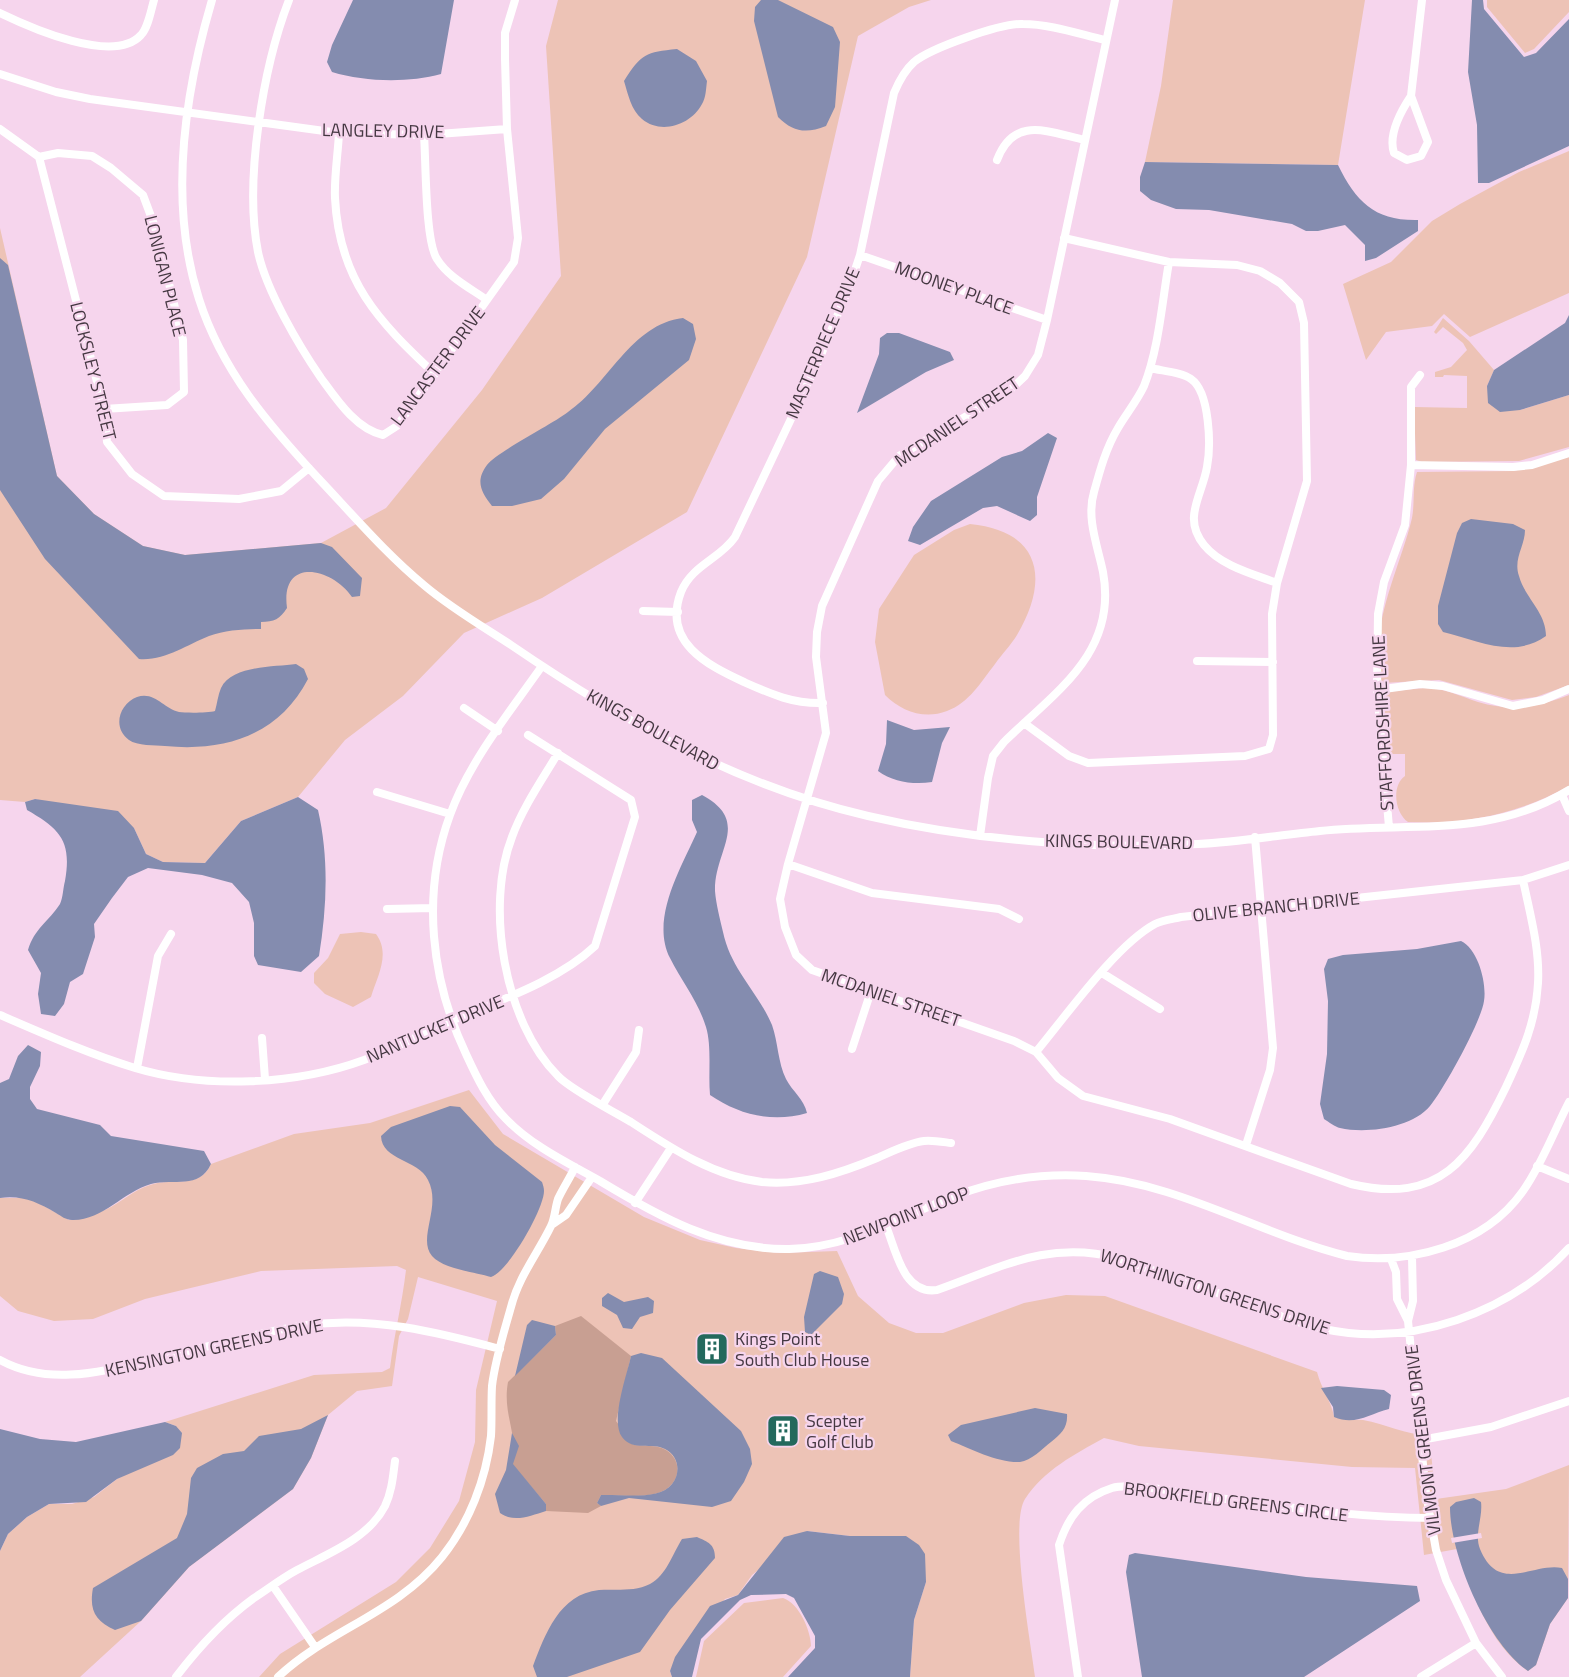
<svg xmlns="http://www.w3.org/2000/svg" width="1569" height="1677" font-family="'Titillium Web',sans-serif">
  <rect width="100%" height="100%" fill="#f6d5ed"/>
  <path fill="#edc3b6" d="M558 0H931L909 7 858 36 807 257 687 512 542 598 464 633 403 696 345 740 298 797 241 821 205 863 163 862 146 854 134 828 35 799 25 802 0 800V228L57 476 94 514 143 546 185 555 321 543 386 508 482 390 561 276 546 46Z
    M1173 0H1365L1338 165 1145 162 1161 86Z
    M1487 0H1569V12L1534 49 1525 53 1487 7Z
    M1569 151V293L1470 337 1444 314 1432 326 1386 332 1366 360 1343 284 1391 262 1432 221 1460 204 1519 172Z
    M1443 318 1469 341 1494 370 1487 386 1520 410 1569 395V447L1519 461 1422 462 1416 460 1414 407 1467 408V376L1444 375 1443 377H1435V372L1451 367 1467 350 1463 343 1443 327 1436 334 1434 332Z
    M1569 456V685L1536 697 1512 700 1439 680 1382 683C1367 628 1400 569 1412 518 1415 503 1412 486 1417 472L1514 471Z
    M970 524C1041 531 1050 579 1017 635 1011 645 1002 654 995 664 981 682 969 703 947 711 924 720 901 711 885 695L875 642 879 609 914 555 954 530Z
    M1424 688C1444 688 1460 696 1478 702 1512 712 1537 707 1569 695V786C1518 814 1466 825 1408 822 1395 813 1391 786 1405 776V754H1392L1387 751 1384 692Z
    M361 932 376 934C391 954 377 977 371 997L353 1007 325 994 314 983V973L328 958 340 934Z
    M469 1090 503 1134 644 1217 700 1240 736 1248 780 1253 837 1251 858 1296 889 1323 916 1333H943L1024 1303 1066 1295 1105 1296 1317 1372C1321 1388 1331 1401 1334 1416 1344 1421 1353 1419 1363 1420 1386 1424 1405 1435 1429 1435L1436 1499 1506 1489 1569 1465 1568 1598 1550 1624 1536 1665 1528 1671C1490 1646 1471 1591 1457 1549L1424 1555 1415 1468 1352 1467 1139 1446 1104 1438C1075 1454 1044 1470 1025 1499 1009 1524 1031 1644 1035 1677H910L914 1620 926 1582 850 1536 807 1531 752 1575 738 1595 725 1599 670 1671 672 1677H259L280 1654 396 1582 430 1548 459 1501 475 1442 476 1390 497 1301 418 1277 408 1319 399 1336 392 1386 357 1391 328 1415 311 1458 293 1489 189 1567 141 1621 80 1677H0V1551L8 1534 27 1517 49 1504H72L94 1497 117 1479 139 1467 176 1426 165 1422 314 1375 382 1372 390 1368C394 1335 402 1304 406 1270L397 1266 261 1271 145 1299 93 1319 54 1321 18 1311 0 1296V1198H30L69 1220C81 1217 94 1214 105 1210 121 1203 133 1190 150 1185 173 1177 199 1190 211 1164L294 1134 370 1123Z
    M783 1598C799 1603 811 1631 811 1646L783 1677H696L704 1641 744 1603Z"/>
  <path fill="#c89f92" d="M581 1316 631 1356 616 1421 634 1445C643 1446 659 1445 666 1450 685 1462 679 1487 658 1493 642 1498 619 1495 601 1495L597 1503 601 1506 588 1513 546 1511V1504L512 1464C519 1435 502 1414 508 1382L556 1335 555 1326Z"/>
  <path fill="#848caf" d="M353 0H454L441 74C408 83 365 82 332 72L327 62 332 45Z
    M761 0H778L833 27 840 42 835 107 826 126C806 134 793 132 778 117L754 21 755 7Z
    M1472 0H1483L1484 9 1524 57 1536 53 1569 19V146L1489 183H1478L1477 125 1468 72Z
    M677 49 696 61 707 81C706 88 706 98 702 104 691 125 661 135 642 119 631 110 628 94 624 81 641 54 646 52 677 49Z
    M1145 162 1338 165C1356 202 1375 221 1418 220V231L1376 258 1365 261V245L1345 225 1318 231H1306L1292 224 1209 210 1176 209 1151 200 1140 191V177Z
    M0 258 8 265 57 476 94 514 143 546 185 555 321 543 332 547 362 578 360 596 352 597C331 567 280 557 287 608 280 619 274 622 261 622V629C245 629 225 630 209 636 186 645 165 661 139 659L45 559 0 490Z
    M1569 315V395L1520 410 1500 412 1488 403 1487 386 1494 370 1565 323Z
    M683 318 693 324 696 339 689 360 605 429 564 479 541 499 512 506H492C481 492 475 481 487 465 497 452 551 425 568 412 608 385 631 324 683 318Z
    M887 333H899L950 352 954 360 926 372 857 413 879 354 880 338Z
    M1048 433 1057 438 1037 497V515L1030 521 997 506 983 508 920 545 908 541 913 527 931 501 1002 457 1022 451Z
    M1471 519 1513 524 1525 530C1525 546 1513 559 1519 576 1525 598 1546 612 1546 636 1514 659 1479 641 1443 632L1438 624V606L1457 533 1462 523Z
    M296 664 304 669 308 679C279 735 225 752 165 746 155 745 137 746 129 740 112 728 119 704 137 697 155 691 164 709 179 712 186 713 208 713 215 711 217 704 218 695 221 688 232 665 275 667 296 664Z
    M887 720 914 730 950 727 942 743 932 782C914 785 893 782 878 771L886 744Z
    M702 795C752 822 714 850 715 891 716 904 720 919 723 932 731 970 758 992 772 1025 778 1042 778 1063 786 1079 792 1091 804 1099 807 1113 773 1123 739 1115 710 1095 708 1074 712 1047 706 1027 698 1001 682 982 670 958 650 919 681 868 697 832L692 820V800Z
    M298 797 318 810C329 858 327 907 319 956L301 972 258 965 254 956V923L249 902 232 883 202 875 148 868 128 877 112 898 94 924 95 937 83 974 70 982 64 1004 55 1016 41 1014 38 994 41 973 28 950C34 929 49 921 60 904 63 898 63 888 65 881 72 841 60 829 27 810L25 802 35 799 118 811 134 828 146 854 163 862 205 863 241 821Z
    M1461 941C1478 949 1487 983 1484 1001 1481 1022 1444 1089 1430 1106 1412 1128 1366 1134 1340 1128 1335 1127 1329 1122 1324 1119L1320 1104 1327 1054 1328 1001 1324 969 1328 959 1343 955 1417 949Z
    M28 1045 41 1052 40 1066 30 1087V1099L37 1109 100 1125 111 1136 204 1151 211 1164C199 1190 174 1178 151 1184 123 1192 102 1221 72 1220 66 1220 61 1216 56 1213 37 1202 22 1195 0 1198V1083L9 1079 18 1056Z
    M450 1106 460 1107 495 1145 542 1182C543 1185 544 1188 544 1191 544 1209 508 1272 491 1277 475 1272 443 1269 432 1256 417 1238 442 1207 428 1180 418 1159 382 1161 381 1136L391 1127Z
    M820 1271 838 1277 844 1294 842 1304 811 1335 805 1332 804 1317 814 1274Z
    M608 1293 624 1302 648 1297 654 1301 653 1313 640 1317 632 1329 623 1328 617 1315 602 1306V1298Z
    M532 1320 555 1326 556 1335 515 1376 527 1325Z
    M641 1353 662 1358 741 1431 750 1449 752 1464 744 1482 731 1501 712 1507 629 1498 601 1506 597 1503 601 1495C621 1494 659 1501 672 1484 681 1473 679 1456 665 1449 652 1442 633 1452 622 1437 610 1421 627 1375 631 1356Z
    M1337 1386 1384 1390 1391 1395 1389 1409C1369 1414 1355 1426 1334 1417L1333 1407 1321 1388Z
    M1035 1408 1067 1414C1068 1428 1061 1434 1051 1442 1043 1448 1031 1461 1020 1462 998 1463 971 1449 951 1441L948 1435 961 1425Z
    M328 1415 311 1458 293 1489 189 1567 141 1621 115 1630C95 1621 89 1610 93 1588L177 1538 187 1514 191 1478 197 1468 223 1454 244 1451 259 1436 301 1429Z
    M165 1422 176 1426 182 1433 180 1448 173 1455 117 1479 86 1502 49 1504 27 1517 8 1534 0 1551V1429L40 1439 76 1442Z
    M512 1433 519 1446 513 1464 546 1504V1511C530 1516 514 1523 500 1513L495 1494 506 1470Z
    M1474 1498 1481 1502C1483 1518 1474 1534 1480 1549 1499 1595 1533 1562 1562 1568L1568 1579V1598L1550 1624 1536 1665 1528 1671C1487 1643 1450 1555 1450 1507L1456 1502Z
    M807 1531 850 1536H906L919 1545 925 1554 926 1582 914 1620 910 1677H788L815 1648V1636L794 1598 786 1594 751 1595 740 1600 701 1639 692 1677H672L670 1671 675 1657 710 1606 738 1595 784 1537Z
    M697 1537C708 1542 715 1544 715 1558L670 1610 640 1652 567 1677H537L533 1666C545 1635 559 1594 599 1590 616 1589 634 1592 650 1584 666 1576 673 1553 682 1539Z
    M1135 1553 1306 1577 1417 1586 1420 1601 1304 1677H1142L1126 1572 1129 1555Z"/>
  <path fill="#f6d5ed" d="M1481 1533 1482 1538 1452 1543 1451 1538Z"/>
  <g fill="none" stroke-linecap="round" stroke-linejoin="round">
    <path stroke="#fff" stroke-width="8" d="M212 0C184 95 168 202 199 299 222 371 268 424 318 478 353 515 386 554 425 586 451 608 482 626 511 645 621 720 737 786 868 816 970 840 1093 850 1198 844 1238 842 1280 835 1320 831 1408 822 1489 839 1569 790
      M289 0C263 67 244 181 258 252 266 290 299 346 321 378 337 400 356 429 383 435L397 426 514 262 518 238 507 129 505 59V33L515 0
      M1115 0 1047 320 1038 355 1025 376 1009 391 899 456 878 481 822 606 817 632 816 657 826 733 788 864 780 899 785 927 796 955 812 970 1014 1041 1036 1052 1058 1078 1083 1096 1170 1119 1351 1184C1440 1205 1471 1159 1506 1087 1522 1053 1536 1022 1538 983 1540 949 1530 914 1523 880
      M0 13C31 28 114 65 141 35 148 28 151 10 154 0
      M0 74 56 92 90 99 339 133 424 135 507 129
      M1411 96C1401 111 1388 135 1394 153L1407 160 1421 156 1428 142 1411 96 1422 0
      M0 129 39 157 104 409 107 442 132 474 164 496 239 499 281 491 309 468
      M339 133C338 154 334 177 335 198 339 280 378 321 435 374
      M424 135C426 161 425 241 437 259 448 277 470 288 487 300
      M39 157 58 153 92 156 111 168 143 195 155 227 183 340 184 392 167 405 104 409
      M997 160C1014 115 1048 132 1085 140
      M860 255 1047 320
      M1150 368C1162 371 1182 372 1191 379 1210 392 1211 446 1207 467 1202 496 1182 518 1204 545 1221 566 1253 574 1277 583
      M1411 465 1513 467 1532 465 1569 453
      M643 611 678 612
      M1197 661 1273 662
      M542 666C509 713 469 762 450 815 421 894 431 980 466 1054 477 1078 488 1101 506 1119 532 1146 568 1163 600 1181 658 1216 718 1250 789 1249 849 1248 900 1217 955 1196 997 1180 1041 1173 1086 1176 1177 1182 1259 1234 1347 1256 1409 1265 1484 1246 1523 1191 1542 1164 1554 1131 1569 1102
      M1377 690 1420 684 1443 686 1513 706 1543 700 1569 689
      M823 703C793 704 771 694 744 682 707 665 662 642 681 592 692 565 720 559 735 537L818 362 850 285 860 255 894 93C899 81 905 70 914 62 931 48 1001 23 1023 24 1050 24 1079 34 1105 40
      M464 708 498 731
      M1024 723 1069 756 1088 763 1245 756 1269 749 1273 735 1272 614 1277 583 1307 481 1304 323 1299 302 1280 283 1260 271 1237 265 1169 262 1064 238
      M558 753C542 780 523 807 512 837 485 906 504 1022 558 1076 571 1090 613 1111 631 1122 671 1148 713 1176 762 1182 802 1186 841 1173 877 1158 891 1152 908 1143 924 1141 932 1140 943 1142 951 1143
      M377 792 450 814
      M1562 795 1569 811
      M1389 827 1377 690 1378 614 1384 582 1405 525 1411 465V387L1420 375
      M980 836 988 778 993 756 1004 742C1055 692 1118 653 1103 572 1098 547 1086 518 1094 492 1100 470 1106 448 1118 428 1126 414 1137 401 1144 386 1159 348 1162 302 1169 262
      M788 864 872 893 999 909 1019 919
      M387 909 433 908
      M1102 973 1160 1009
      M0 1015C44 1034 89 1054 135 1068 205 1089 296 1085 364 1060 394 1049 422 1034 451 1021 498 1001 558 981 595 946L635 817 631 800 528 735
      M262 1038 265 1079
      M852 1049 871 991
      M1036 1052C1066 1016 1116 945 1155 924 1163 920 1173 919 1181 917L1523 880 1569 865
      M137 1068 158 956 171 934
      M603 1104 636 1052 639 1030
      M1246 1145 1270 1070 1273 1048 1255 837
      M1537 1166 1569 1179
      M635 1203 671 1148
      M553 1224 566 1215 592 1177
      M886 1226C896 1250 903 1295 937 1290 1002 1267 1048 1240 1118 1258 1163 1274 1207 1289 1251 1305 1275 1314 1299 1324 1324 1329 1411 1348 1510 1313 1569 1248
      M1412 1257 1413 1301 1408 1321 1426 1493 1436 1550 1446 1580 1476 1643 1502 1677
      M1391 1259 1396 1272 1397 1299 1408 1321
      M0 1360C51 1388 107 1370 160 1358 208 1347 258 1332 307 1325 373 1316 437 1332 500 1349
      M1421 1440 1491 1427 1569 1401
      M273 1586 315 1647
      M176 1677C198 1648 225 1619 254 1598 268 1589 282 1578 297 1570 327 1554 368 1539 385 1506 392 1491 393 1476 395 1461
      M278 1677C329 1629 396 1614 442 1557 469 1523 486 1480 491 1436 492 1420 491 1403 492 1386 495 1360 504 1332 511 1307 519 1276 538 1253 551 1226 555 1218 555 1208 558 1199 563 1188 570 1178 575 1167
      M1078 1677 1059 1545C1068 1517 1083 1497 1112 1488 1130 1482 1183 1493 1203 1496 1280 1506 1355 1518 1432 1518
      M1421 1677 1476 1643"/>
  </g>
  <defs>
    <g id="building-square" transform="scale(1.725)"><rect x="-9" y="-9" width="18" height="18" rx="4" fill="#23695d" stroke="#f6d5ed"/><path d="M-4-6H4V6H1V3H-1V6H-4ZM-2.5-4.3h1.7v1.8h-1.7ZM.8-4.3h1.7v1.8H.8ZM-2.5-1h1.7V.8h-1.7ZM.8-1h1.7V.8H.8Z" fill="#fff"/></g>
  </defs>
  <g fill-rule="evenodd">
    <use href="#building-square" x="712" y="1349"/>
    <use href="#building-square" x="783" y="1431"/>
  </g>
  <g text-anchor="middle" stroke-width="4.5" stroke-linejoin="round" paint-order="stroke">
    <g font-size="18" fill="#453842" stroke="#f6d5ed">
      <text transform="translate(383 131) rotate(1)" y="6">LANGLEY DRIVE</text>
      <text transform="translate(165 276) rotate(76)" y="6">LONIGAN PLACE</text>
      <text transform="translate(954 288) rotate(20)" y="6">MOONEY PLACE</text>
      <text transform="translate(823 343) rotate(-67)" y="6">MASTERPIECE DRIVE</text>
      <text transform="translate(438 366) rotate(-53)" y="6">LANCASTER DRIVE</text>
      <text transform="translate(93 371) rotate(76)" y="6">LOCKSLEY STREET</text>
      <text transform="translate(957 422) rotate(-34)" y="6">MCDANIEL STREET</text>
      <text transform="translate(1383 723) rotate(-93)" y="6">STAFFORDSHIRE LANE</text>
      <text transform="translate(653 730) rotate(29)" y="6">KINGS BOULEVARD</text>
      <text transform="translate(1119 842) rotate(1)" y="6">KINGS BOULEVARD</text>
      <text transform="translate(1276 907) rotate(-6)" y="6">OLIVE BRANCH DRIVE</text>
      <text transform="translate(891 998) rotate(19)" y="6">MCDANIEL STREET</text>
      <text transform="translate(435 1029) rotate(-23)" y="6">NANTUCKET DRIVE</text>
      <text transform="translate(906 1216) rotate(-21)" y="6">NEWPOINT LOOP</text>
      <text transform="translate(1215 1292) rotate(18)" y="6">WORTHINGTON GREENS DRIVE</text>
      <text transform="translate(214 1348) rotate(-12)" y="6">KENSINGTON GREENS DRIVE</text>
      <text transform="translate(1423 1440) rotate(-97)" y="6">VILMONT GREENS DRIVE</text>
      <text transform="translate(1236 1502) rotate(7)" y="6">BROOKFIELD GREENS CIRCLE</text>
    </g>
    <g font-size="18" fill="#453842" stroke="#f6d5ed" text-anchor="start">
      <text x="735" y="1345">Kings Point<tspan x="735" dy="21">South Club House</tspan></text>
      <text x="806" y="1427">Scepter<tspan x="806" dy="21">Golf Club</tspan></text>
    </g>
  </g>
</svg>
